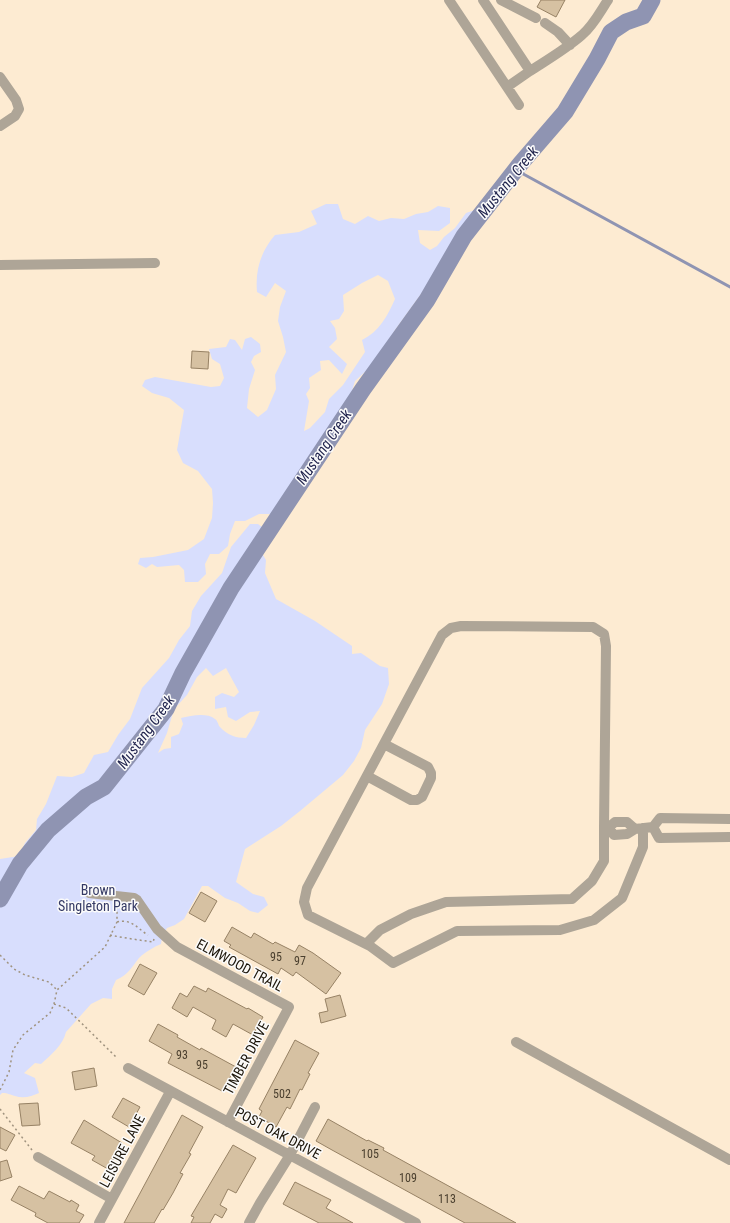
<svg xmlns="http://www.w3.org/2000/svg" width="730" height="1223" font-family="'Roboto Condensed',sans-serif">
  <rect width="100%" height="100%" fill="#fdebd2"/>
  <path fill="#d8defd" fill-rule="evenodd" d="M326 204H338L343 219 355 224 368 216 379 221 391 218 404 219 416 214 428 212 438 206 450 208V223L439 231 418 230 420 243 430 250 437 246 444 237 455 228 466 213 475 210 471 221 462 230 454 245 441 260 434 276 395 330 381 357 355 381 339 433 326 459 304 467 274 514H259L245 521H235L230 534 228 546 219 554H210L205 564 206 574 198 582H185L184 570 179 565 157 567 152 564 146 568 138 564 140 558 153 557 188 550 204 539 212 518 213 503 212 489 198 471 183 463 177 450 184 410 169 398 152 393 142 386 145 380 155 377 211 387 220 386 224 378 220 364 212 359 209 349 226 347 230 339 235 340 242 350 245 339 251 337 260 344 261 352 254 356 251 362 255 370 249 389 247 408 258 417 267 410 276 389 275 375 286 352 283 337 278 321 280 307 286 291 275 283 266 297 257 292C255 270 261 251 275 235L299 232 317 224 311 211ZM378 275 388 281 395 299C388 315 379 332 362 340L365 352 343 385 329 399 325 412 310 428 304 431 309 401 306 394 310 388 309 378 321 370 320 361 329 360 342 374 347 364 329 347 337 339 335 328 330 321 339 319 344 311 343 295 362 283Z
    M250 524H258L262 527 264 533 257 545 266 560 265 573 276 599 315 621 352 646V654L361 653 380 666 388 668 389 684 382 704 365 730 361 748 354 761 343 775 300 811 281 826 245 849 236 882 253 894 264 897 268 905 258 913 250 911 238 903 225 898 208 886H202L184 919 175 925 167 928 162 937 161 944C154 947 145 952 139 958 132 967 128 975 116 980L112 989V999L103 998 91 1004 66 1032C63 1045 51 1055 41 1064L35 1063 24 1073 35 1078 39 1093C32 1096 24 1099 15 1096 10 1095 9 1093 2 1093L0 1095V859L19 856 25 843 36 830 37 819 46 804 57 776 72 777 84 773 94 755 108 752 118 735 130 719 142 688 169 658 179 640 190 626 192 611 201 596 222 573 231 547ZM206 668 213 676 226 668 239 692 234 697 222 693 215 697V709L226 707 228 717 236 721 250 712 260 711 254 725 246 738C236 738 227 735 220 727 218 725 218 721 215 719 206 712 191 716 181 718L183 724 179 734 171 737V748L164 749 158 753 167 733 174 709 187 695 197 677Z"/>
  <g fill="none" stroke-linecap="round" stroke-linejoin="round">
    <path stroke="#8f94b2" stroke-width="3" d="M516 170 730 287"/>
    <path stroke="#8f94b2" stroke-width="17" d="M0 899 20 864 48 830 86 797 104 787 166 709 183 673 231 588 363 389 427 300 464 236 521 163 565 112 597 59 611 32 626 22 643 16 652 0"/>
  </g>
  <path fill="#d6c1a2" stroke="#978265" d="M541 0H565L556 17 537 7Z
    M192 351 209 352 208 369 191 368Z
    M201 892 217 901 205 922 189 913Z
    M232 927 251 938 254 933 273 944 275 942 295 952 299 945 313 953 341 973 326 994 296 972 293 976 281 968 278 974 229 947 231 945 224 941Z
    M140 964 157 973 144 995 128 986Z
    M194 986 206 992 208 988 247 1009 248 1008 263 1017 253 1035 233 1024 226 1037 212 1029 216 1020 193 1007 187 1017 172 1008 180 993 187 997Z
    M340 995 346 1016 321 1023 319 1013 328 1011 325 999Z
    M158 1024 178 1035 177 1037 200 1050 201 1048 236 1067 222 1091 168 1063 172 1054 149 1041Z
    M295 1040 319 1053 308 1073 310 1074 302 1090 300 1089 290 1109 287 1107 276 1127 259 1117 262 1111 259 1109Z
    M94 1068 97 1086 75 1090 72 1072Z
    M123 1098 140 1107 129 1127 112 1117Z
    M38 1103 40 1125 22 1126 19 1104Z
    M182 1115 203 1127 189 1153 191 1154 180 1173 183 1174 173 1193 163 1210 162 1209 154 1223H124Z
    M328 1119 367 1141 368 1140 384 1148 383 1150 516 1223H465L332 1150 316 1141Z
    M84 1120 122 1143 108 1169 92 1160 95 1156 71 1143Z
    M0 1127 15 1135 6 1151 0 1148Z
    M233 1145 256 1158 236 1193 228 1189 220 1205 227 1209 222 1218 215 1214 210 1223H191L194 1217 191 1216Z
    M7 1160 12 1177 0 1181V1162Z
    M295 1182 331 1200 326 1208 353 1223H319L283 1204Z
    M19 1186 44 1199 49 1191 70 1202 71 1200 79 1205 76 1211 84 1215 79 1223H48L35 1216 36 1213 11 1200Z"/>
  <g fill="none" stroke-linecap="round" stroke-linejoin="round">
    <path stroke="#a0937f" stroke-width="1.5" stroke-dasharray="2 3" stroke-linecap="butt" d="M117 922C131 918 138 929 148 935
      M110 935C124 938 139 940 153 942L154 939
      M0 955 14 969 25 975 49 982 57 990
      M54 1004 66 1008 116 1057
      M0 1090 9 1072 13 1050 23 1035 50 1013 54 1004 57 990 105 947 117 922V906
      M0 1109 32 1150"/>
    <path stroke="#aea597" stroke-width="10" d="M449 0 519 105
      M483 0 530 71 507 87
      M501 0 536 18
      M545 23 558 32 570 45
      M530 71C547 60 566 49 582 35 593 26 600 12 608 0
      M0 77 16 100 19 109 15 116 0 126
      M0 265 155 263
      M367 776 411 800H417L422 797 431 778V773L428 767 384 744
      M653 827 659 838 730 837
      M608 828 615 822H627L635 829
      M643 828V847L622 898 594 920 560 930 457 931 393 963 370 946 308 915 304 902 307 888 442 635 451 628 461 626 593 627 604 634 606 646 604 828H608L614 835 627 834 635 829 653 827 660 818 730 819
      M89 893 134 898 137 900 157 929 177 947 289 1007 228 1122
      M366 944 380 930 411 914 446 902 572 899 592 881 604 861V828
      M516 1042 730 1160
      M128 1068 416 1223
      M38 1157 112 1199
      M99 1223 170 1092
      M249 1223 260 1203 290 1155 315 1107"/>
  </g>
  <g text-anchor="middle" stroke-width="3" stroke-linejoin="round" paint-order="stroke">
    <g font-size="12" fill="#4a3f2e">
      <text x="276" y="961">95</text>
      <text x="300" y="965">97</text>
      <text x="182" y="1059">93</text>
      <text x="202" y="1069">95</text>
      <text x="282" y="1098">502</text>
      <text x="370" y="1158">105</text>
      <text x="408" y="1182">109</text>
      <text x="447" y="1203">113</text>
    </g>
    <g font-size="14" fill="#353a65" stroke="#fbfbfb">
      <text x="98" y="895">Brown<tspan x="98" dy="16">Singleton Park</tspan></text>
    </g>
    <g font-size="14" fill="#1b1408" stroke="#fbfbfb">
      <text transform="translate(240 965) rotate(28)" y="5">ELMWOOD TRAIL</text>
      <text transform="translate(246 1058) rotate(-62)" y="5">TIMBER DRIVE</text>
      <text transform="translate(278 1133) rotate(28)" y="5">POST OAK DRIVE</text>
      <text transform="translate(122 1151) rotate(-62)" y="5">LEISURE LANE</text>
    </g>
    <g font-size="15" font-style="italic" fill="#23264f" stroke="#fbfbfb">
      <text transform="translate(508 182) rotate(-51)" y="5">Mustang Creek</text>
      <text transform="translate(324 447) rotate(-56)" y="5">Mustang Creek</text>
      <text transform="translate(146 732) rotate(-54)" y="5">Mustang Creek</text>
    </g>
  </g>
</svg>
